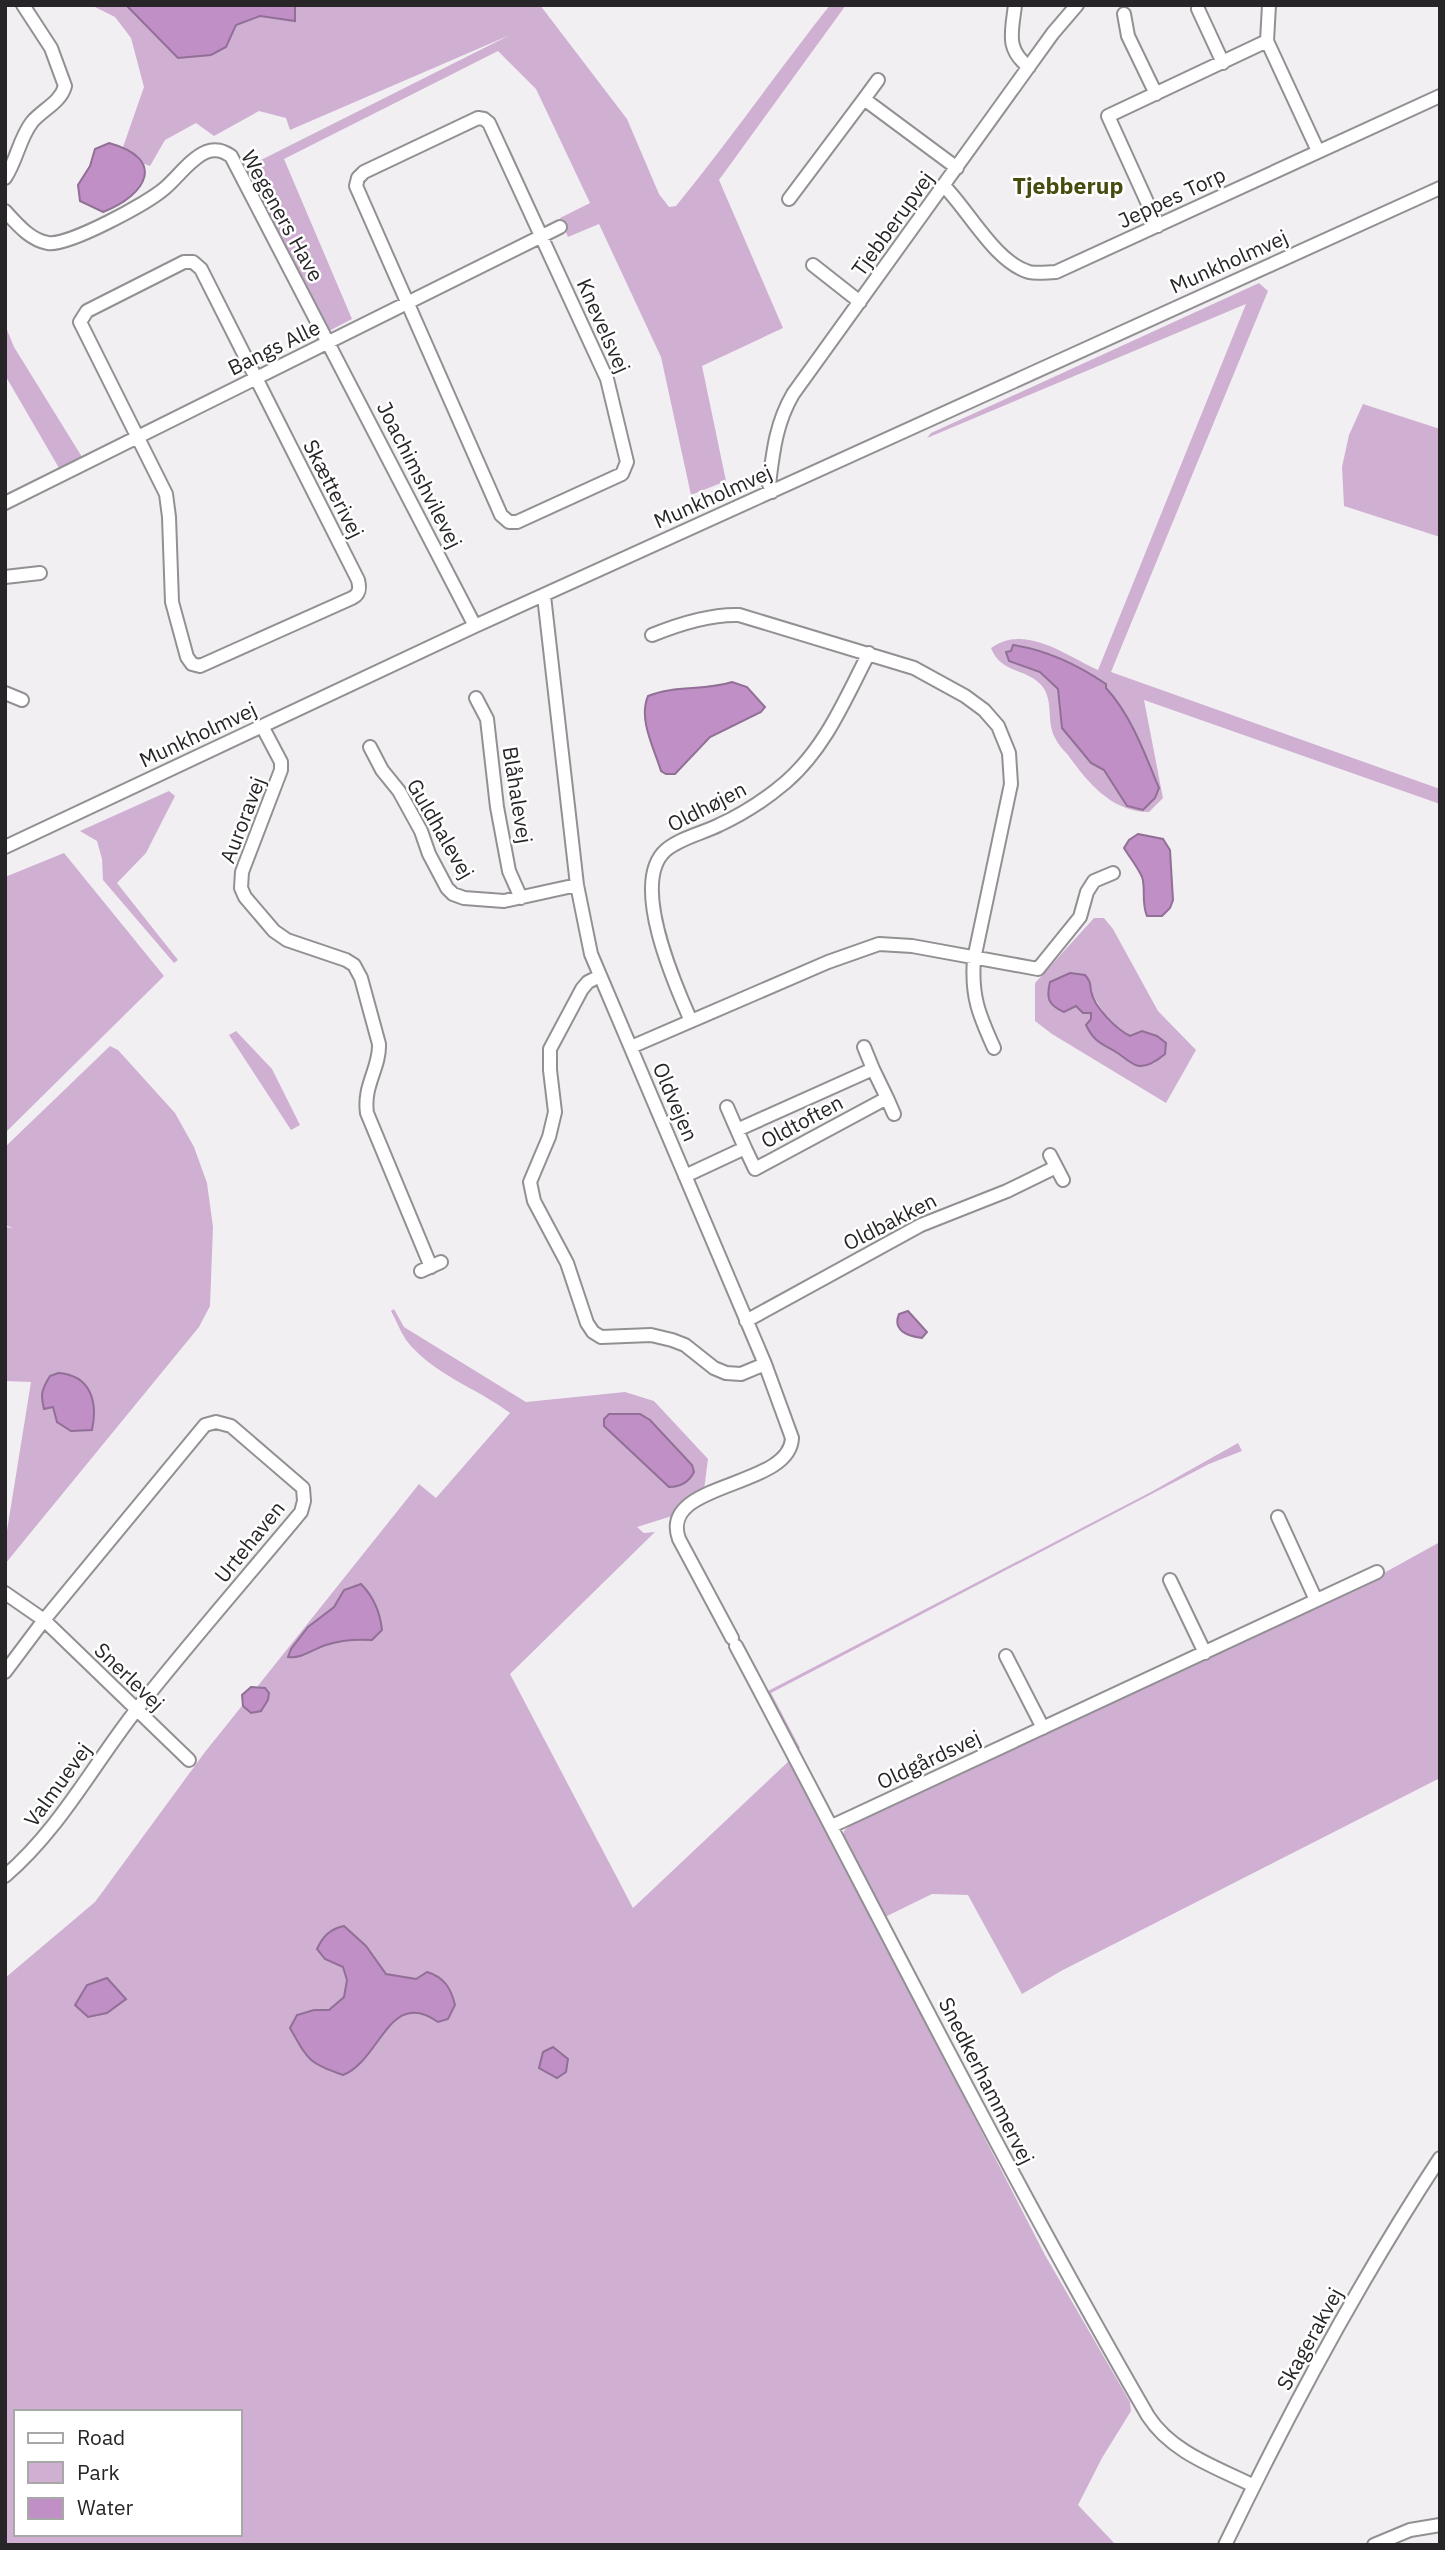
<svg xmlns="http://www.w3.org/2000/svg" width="1445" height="2550" font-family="'IBM Plex Sans',sans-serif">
  <rect width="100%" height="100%" fill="#f2eff2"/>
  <path fill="#cfb0d3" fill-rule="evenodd" d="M91 5H540L627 119 659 194 669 207 676 206C729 141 778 71 830 5H846L719 180 783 328 702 366 726 481 691 495 661 357 599 224 568 237 560 218 590 203 536 89 498 51 284 159 352 319 329 331 245 168 510 35 290 130 286 118 259 111 214 136 196 123 165 140 150 166 142 163 123 147 144 87 131 38 115 17Z
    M1259 283 1268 291 1111 672 1440 789V804L1144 700 1163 798 1149 812C1112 812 1088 783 1068 755 1063 750 1058 744 1055 738 1046 721 1054 701 1042 686 1027 668 1001 674 991 648 1025 623 1067 656 1098 670L1246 304 927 438 931 433Z
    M5 325 14 347 82 457 59 468 5 375Z
    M1363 404 1440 429V537L1344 506 1342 467 1349 435Z
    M169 791 175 796 146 853 117 883 178 960 174 963 103 880 102 859 97 841 80 831Z
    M64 853 164 976 5 1133V877Z
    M1094 918H1104L1113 929 1158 1011 1196 1050 1166 1103 1052 1034 1035 1021V983ZM1091 992 1107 1018 1121 1032 1130 1037 1155 1063C1150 1064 1144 1066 1139 1066 1131 1064 1125 1058 1119 1054 1103 1044 1095 1044 1086 1025L1091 1019V1013H1083L1076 1006Z
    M236 1031 272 1069 300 1125 291 1130 229 1035Z
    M110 1046 118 1050 175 1113 194 1147 207 1183 213 1227 210 1306 199 1327 5 1564V1543L31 1382 5 1381V1227L13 1228 5 1225V1147ZM58 1373C90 1375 86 1390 95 1414L53 1406 44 1408Z
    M394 1309 404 1327 526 1402 625 1392 654 1401 708 1459 704 1490 684 1502 672 1516 637 1527 644 1533 655 1532 510 1674 633 1908 790 1760 1045 2255 1130 2402 1131 2411 1102 2458 1078 2505 1116 2545H5V1978L95 1902 205 1752 419 1484 436 1498 510 1413C477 1388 432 1374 406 1340 400 1331 396 1320 391 1311ZM16 2412H240V2534H16Z
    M1238 1443 1242 1451 1209 1464 771 1693 800 1748 796 1750 766 1692 1151 1492Z
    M1440 1542V1778L1061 1971 1022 1994 968 1895 932 1894 885 1917 843 1837 844 1831 853 1822 1382 1574Z"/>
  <path fill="#bf8fc5" stroke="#916f96" stroke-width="2" d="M126 5H295V21L260 16 236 25 226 47 211 55 178 58Z
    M109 143C167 159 147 195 103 212L80 201 78 185 90 166 95 149Z
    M1013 645C1047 650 1078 665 1106 684V688C1131 715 1145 754 1159 788L1155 798 1143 810 1127 806 1104 770 1091 763 1062 728 1058 689 1040 672 1009 661 1006 652 1011 651Z
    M732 682 747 687 765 707 761 712 710 737 675 774H666L661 771C654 748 638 719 648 696 675 685 704 691 732 682Z
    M1138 834 1163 839 1170 850 1173 900 1170 908 1162 916H1147C1141 902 1146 888 1142 877 1137 866 1130 858 1124 848L1129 840Z
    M1070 973 1085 975C1091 982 1090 984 1091 991 1094 1007 1116 1029 1130 1036L1142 1031 1157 1036 1166 1043 1165 1054C1158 1060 1149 1067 1139 1066 1132 1065 1125 1058 1119 1054 1104 1044 1095 1044 1086 1025L1091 1019V1013H1083L1076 1006 1064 1012C1048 1005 1046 998 1050 982Z
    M908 1311 927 1332 922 1338C908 1336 892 1331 899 1314Z
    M58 1373C91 1375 98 1402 92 1430L71 1431 57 1422 53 1407 44 1409C40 1394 42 1389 50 1376Z
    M609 1414H640L650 1420 692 1465 694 1472C689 1482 680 1487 669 1487L604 1426V1419Z
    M361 1584C374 1597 380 1612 382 1630L372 1640C357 1639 341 1640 326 1645 313 1649 302 1659 288 1657L291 1649 308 1627 334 1607 344 1590Z
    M251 1687 265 1688 269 1693 268 1700 261 1711 251 1713 243 1706 242 1695Z
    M344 1926 366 1946 386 1974 416 1979 427 1972C444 1977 451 1988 455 2005L448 2019 438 2022C389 1987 381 2060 343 2075 308 2063 308 2060 290 2028L297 2015 314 2010H329L344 1997 347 1980 343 1967 325 1959 317 1949C323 1936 330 1929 344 1926Z
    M107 1978 126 1999 107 2013 88 2017 75 2005 87 1985Z
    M553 2047 568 2059 566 2072 557 2078 539 2068 543 2052Z"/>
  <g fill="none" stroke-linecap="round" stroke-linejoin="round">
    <g stroke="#939094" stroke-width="16">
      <path id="minor" d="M1015 5C1012 32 1005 49 1029 67
        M1198 9 1223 63
        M1124 14 1128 36 1156 94
        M1267 41 1318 151
        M864 99 878 80
        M478 118 484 119 489 123 607 379 627 462 622 474 517 522H509L501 515 356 186 358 178 364 172Z
        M5 178C17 160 19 139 32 122 42 110 61 102 65 86L51 48 23 5
        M944 186C969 211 995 262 1029 272 1037 274 1048 272 1056 272L1440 96
        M789 199 864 99 957 168
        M5 211C17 224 30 240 48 243 69 246 148 203 165 188 178 177 190 159 206 152 216 148 223 151 231 156L475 626
        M1158 226 1108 116 1267 41 1269 5
        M184 262H193L201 269 358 580C360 588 360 594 352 598L200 666 192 664 187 657 172 602 169 517 166 494 80 322 87 311Z
        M813 265 860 302
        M772 492 769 484C773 452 776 423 793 394L1053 33 1077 5
        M5 503 560 227
        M5 577 40 573
        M544 596 577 885 591 954 765 1364 792 1438C790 1489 658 1481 679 1539L732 1638
        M652 635C679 624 709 614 739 615L914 668 965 696 984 710 998 726 1009 753 1011 784 974 959C971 996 979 1015 994 1048
        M5 693 22 700
        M476 698 487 719 497 807 509 871 521 898
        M262 726 281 762V770L242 872 241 888 245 897 274 931 287 940 346 960 354 965 361 978 379 1044C380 1068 363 1085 367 1113L431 1267
        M370 747 382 770 399 791 421 831 429 854 447 888 453 894 464 898 504 901 577 885
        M5 847 475 626 1440 188
        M600 976 588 982 582 989 550 1049V1070L555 1112 549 1137 530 1182 534 1201 567 1263 587 1323 593 1332 601 1337 651 1335 672 1340 685 1345 714 1368 726 1373 741 1374 765 1364
        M691 1021C675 985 629 882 666 850 680 838 703 833 719 825 743 814 766 799 786 782 826 747 845 699 869 653
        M631 1047 828 962 879 944 912 946 1038 969 1080 917 1087 892 1094 881 1113 873
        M864 1047 873 1069
        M887 1098 894 1114
        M727 1107 737 1130
        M1050 1155 1063 1180
        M685 1176 745 1148 755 1169 887 1098 873 1069 737 1130 745 1148
        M421 1271 441 1262
        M746 1321 921 1225 1007 1191 1056 1167
        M1278 1517 1316 1600
        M1170 1580 1205 1653
        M5 1593 44 1620 189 1760
        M736 1646C873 1903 1002 2164 1148 2416 1172 2453 1216 2467 1254 2486
        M1006 1656 1043 1728
        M5 1672 44 1620 205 1425 216 1422 231 1426 303 1488 304 1501 301 1512C246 1578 190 1642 137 1709 93 1765 60 1829 5 1876
        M832 1826 1377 1572
        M1225 2545C1289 2412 1359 2281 1440 2158
        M1374 2545 1410 2530 1440 2525"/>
    </g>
    <use href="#minor" stroke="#fff" stroke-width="12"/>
  </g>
  <g text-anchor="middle" stroke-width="5" stroke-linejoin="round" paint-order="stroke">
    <g font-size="21" fill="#272527" stroke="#fff">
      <text transform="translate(1172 198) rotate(-25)" y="7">Jeppes Torp</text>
      <text transform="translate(282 216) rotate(61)" y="7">Wegeners Have</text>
      <text transform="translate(893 224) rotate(-54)" y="7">Tjebberupvej</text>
      <text transform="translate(1229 262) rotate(-24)" y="7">Munkholmvej</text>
      <text transform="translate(603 326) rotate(66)" y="7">Knevelsvej</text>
      <text transform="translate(274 348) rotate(-26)" y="7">Bangs Alle</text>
      <text transform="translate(419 475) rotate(63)" y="7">Joachimshvilevej</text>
      <text transform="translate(333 489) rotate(63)" y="7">Skætterivej</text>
      <text transform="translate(713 497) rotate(-24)" y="7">Munkholmvej</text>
      <text transform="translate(198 735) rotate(-25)" y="7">Munkholmvej</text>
      <text transform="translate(517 795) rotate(81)" y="7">Blåhalevej</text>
      <text transform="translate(707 807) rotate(-27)" y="7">Oldhøjen</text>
      <text transform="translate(243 820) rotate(-69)" y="7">Auroravej</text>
      <text transform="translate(440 829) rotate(60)" y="7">Guldhalevej</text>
      <text transform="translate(675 1102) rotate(67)" y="7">Oldvejen</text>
      <text transform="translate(802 1122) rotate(-28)" y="7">Oldtoften</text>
      <text transform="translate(890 1222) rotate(-27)" y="7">Oldbakken</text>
      <text transform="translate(250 1542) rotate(-51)" y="7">Urtehaven</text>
      <text transform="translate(129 1677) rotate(44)" y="7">Snerlevej</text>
      <text transform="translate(929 1760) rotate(-25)" y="7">Oldgårdsvej</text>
      <text transform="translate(58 1785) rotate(-54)" y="7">Valmuevej</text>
      <text transform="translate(986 2081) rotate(63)" y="7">Snedkerhammervej</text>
      <text transform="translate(1310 2339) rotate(-61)" y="7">Skagerakvej</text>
    </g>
    <g font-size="23" font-weight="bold" fill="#474b0e" stroke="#fff">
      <text x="1068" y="194">Tjebberup</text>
    </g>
  </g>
  <rect width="1445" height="2550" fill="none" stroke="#272527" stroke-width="14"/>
  <rect x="14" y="2410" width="228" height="126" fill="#ffffff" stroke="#a9a8a9" stroke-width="2"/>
  <rect x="28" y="2433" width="35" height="10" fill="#ffffff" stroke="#a9a8a9" stroke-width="2"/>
  <text x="77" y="2445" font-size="21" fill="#272527">Road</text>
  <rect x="28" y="2462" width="35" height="21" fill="#cfb0d3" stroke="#a9a8a9" stroke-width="2"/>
  <text x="77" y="2480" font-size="21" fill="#272527">Park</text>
  <rect x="28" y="2498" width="35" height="21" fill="#bf8fc5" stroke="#a9a8a9" stroke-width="2"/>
  <text x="77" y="2515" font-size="21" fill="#272527">Water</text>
</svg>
